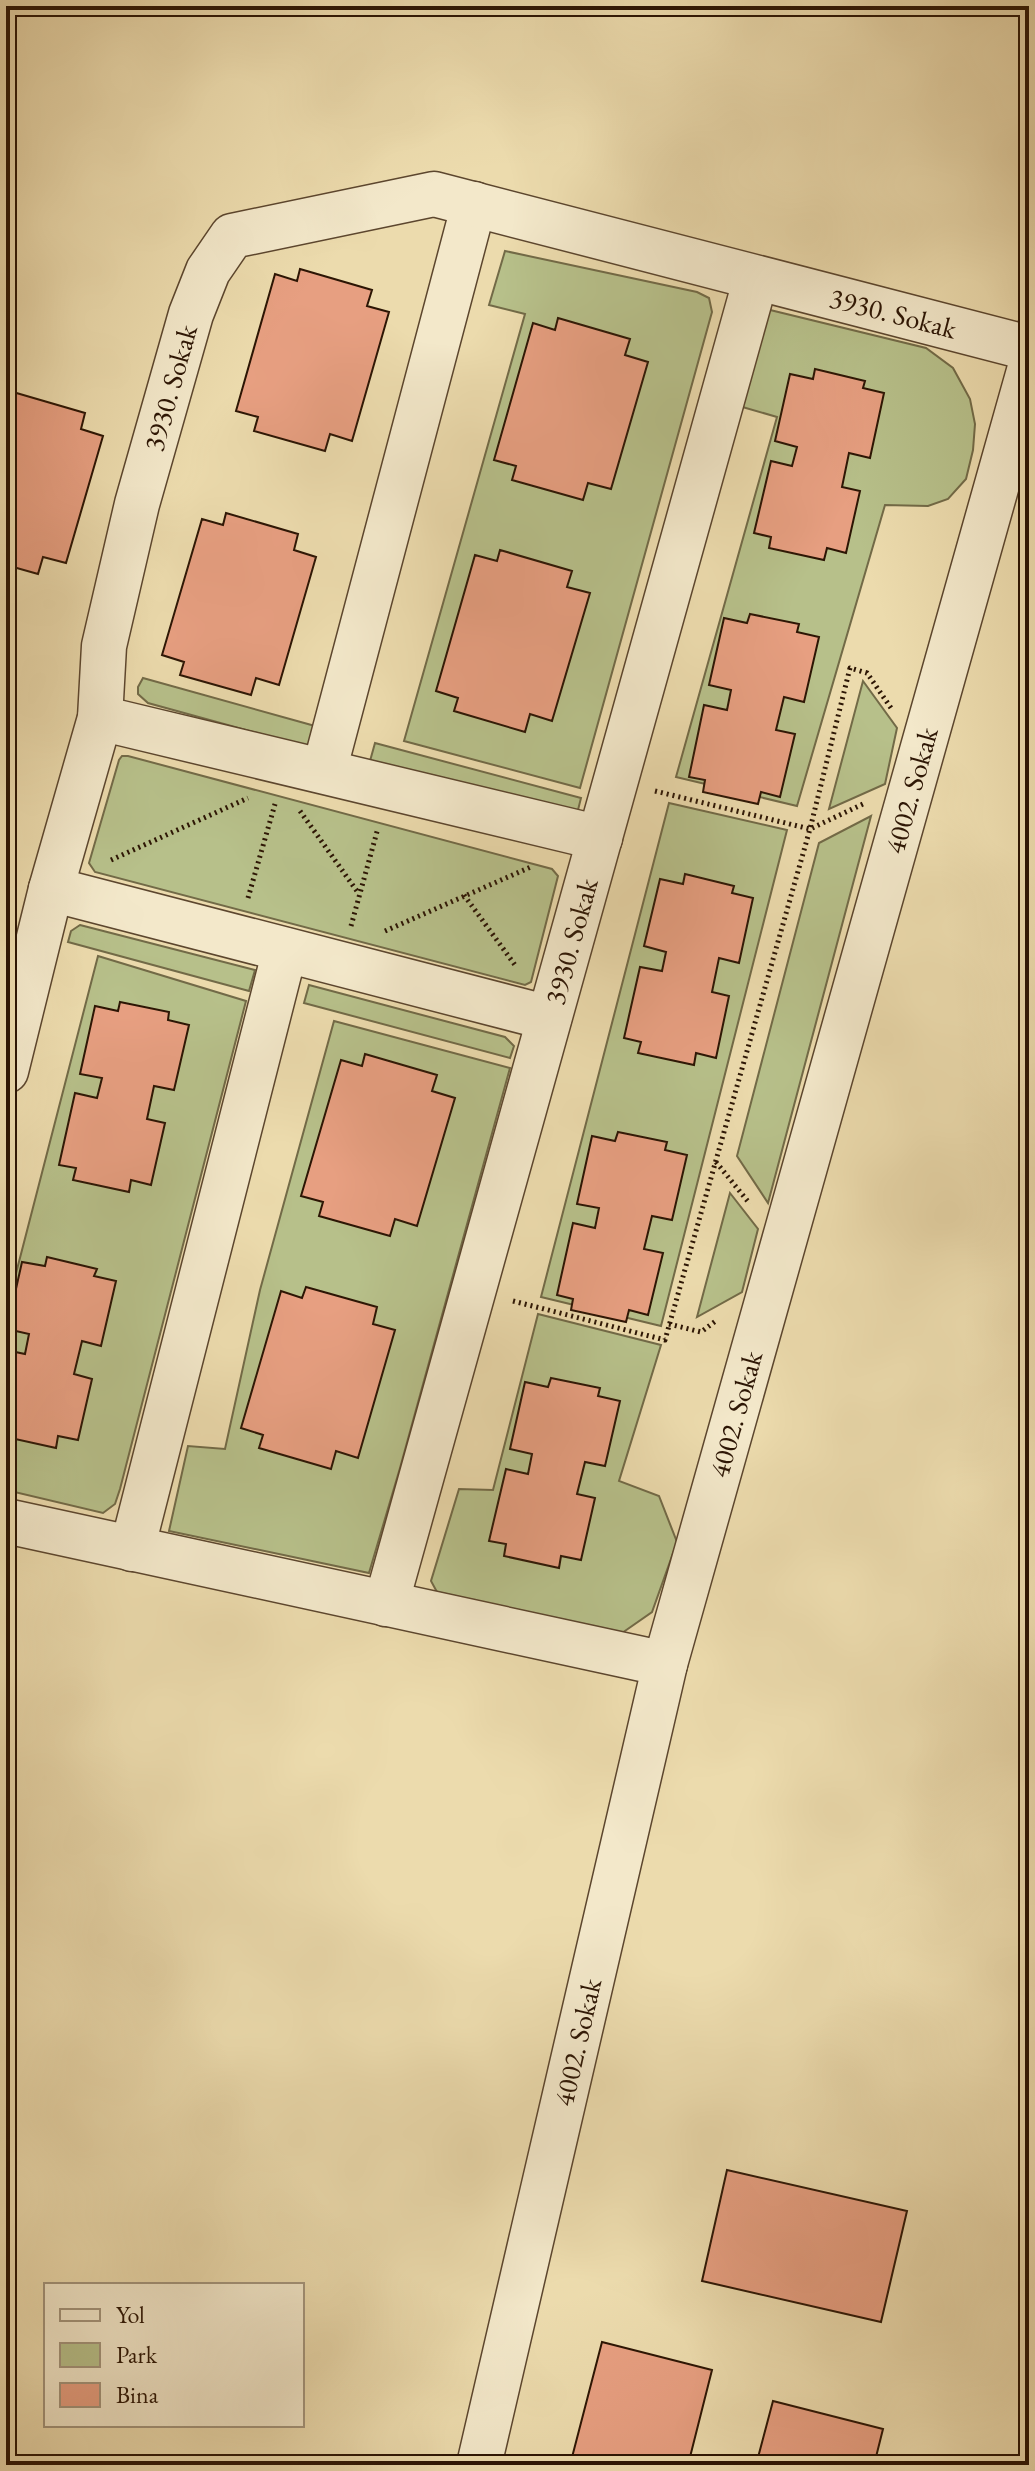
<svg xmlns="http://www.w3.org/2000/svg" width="1035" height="2471" font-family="'EB Garamond',serif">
  <rect width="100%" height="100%" fill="#ecdbad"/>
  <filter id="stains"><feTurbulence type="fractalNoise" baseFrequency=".0025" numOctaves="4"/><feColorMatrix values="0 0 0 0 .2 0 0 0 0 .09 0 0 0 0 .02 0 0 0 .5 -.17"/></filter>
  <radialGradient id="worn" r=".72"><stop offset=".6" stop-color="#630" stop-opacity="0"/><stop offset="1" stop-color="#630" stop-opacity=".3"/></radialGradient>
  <path fill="#b7c08a" stroke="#726a47" stroke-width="2" d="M505 251 697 292 709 298 712 312 580 788 404 741 525 314 489 305Z
    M766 309 926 348 953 368 970 399 975 424 973 450 966 479 948 499 928 506 885 505 797 806 676 777 777 417 739 406Z
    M143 678 315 726 308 747 148 703 138 694V687Z
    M863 681 897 728 885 784 829 809Z
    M375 743 581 798 578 810 566 813 370 761Z
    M122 756H128L552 869 558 876 531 982 525 985 95 872 89 863 119 760Z
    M669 803 787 830 661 1326 541 1297Z
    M871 816 768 1203 737 1156 819 843Z
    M80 925 255 970 249 991 68 942 71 931Z
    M98 956 246 1001 120 1489 115 1504 103 1513 6 1490V1312Z
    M309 985 505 1037 514 1046 510 1058 304 1003Z
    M334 1021 510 1068 400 1468 369 1573 169 1531 188 1446 225 1449 260 1290Z
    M730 1193 758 1229 742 1292 697 1317Z
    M538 1314 661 1345 619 1481 659 1496 677 1542 652 1612 622 1633 437 1592 431 1581 459 1489 493 1490Z"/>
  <path fill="#e79f81" stroke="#2c1504" stroke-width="2" d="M300 269 372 290 367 306 389 312 352 441 330 434 325 451 254 431 258 417 236 411 275 274 297 281Z
    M558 318 630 339 625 355 648 362 611 489 588 483 583 500 512 480 516 466 494 460 533 323 555 330Z
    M815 369 865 381 863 388 884 393 870 458 849 453 842 487 860 491 846 553 827 548 824 560 769 548 771 537 754 533 771 461 792 466 797 447 775 441 790 374 813 379Z
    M13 392 85 413 81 429 103 436 66 563 43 557 38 574 6 565V402L10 404Z
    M226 513 298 534 294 550 316 557 279 685 256 678 251 695 180 675 184 662 162 655 202 519 223 525Z
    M500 550 572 571 567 587 590 593 552 721 530 714 525 732 454 711 458 698 436 691 475 555 497 561Z
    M750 614 799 624 797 632 819 637 804 702 784 697 776 730 795 734 780 797 761 792 758 804 703 792 705 780 689 777 704 705 727 710 731 690 709 685 724 618 747 623Z
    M685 874 734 886 732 893 753 898 739 963 719 958 712 992 729 996 716 1058 696 1053 694 1065 638 1053 641 1042 624 1038 640 967 662 971 666 952 644 946 660 879 683 884Z
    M120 1002 169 1012 168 1020 189 1025 174 1090 154 1086 147 1119 165 1123 151 1185 131 1180 129 1192 73 1180 76 1168 59 1165 75 1093 97 1098 102 1078 80 1074 95 1006 118 1011Z
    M365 1054 437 1075 432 1091 455 1098 417 1226 395 1219 390 1236 319 1216 323 1202 301 1196 341 1060 362 1066Z
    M618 1132 667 1142 665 1150 687 1155 672 1220 652 1216 644 1249 663 1253 648 1315 629 1310 626 1322 571 1310 573 1299 557 1295 573 1223 595 1228 599 1208 577 1204 592 1136 615 1141Z
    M47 1257 97 1269 94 1276 116 1281 101 1346 82 1341 74 1374 92 1379 78 1440 58 1436 56 1448 6 1437V1350L25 1354 29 1334 7 1329 22 1262 45 1266Z
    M306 1287 377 1307 373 1324 395 1330 358 1458 336 1451 331 1469 259 1448 263 1435 241 1428 281 1291 302 1298Z
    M551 1378 600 1388 598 1396 620 1401 605 1466 585 1462 577 1494 595 1498 581 1560 561 1556 559 1568 504 1556 506 1544 489 1541 506 1469 528 1474 532 1454 510 1449 525 1382 548 1387Z
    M727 2170 907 2211 881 2322 702 2281Z
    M602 2342 712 2370 688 2465H570Z
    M773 2401 883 2429 874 2465H756Z"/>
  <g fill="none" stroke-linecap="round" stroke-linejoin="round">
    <g stroke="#5c462e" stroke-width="47">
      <g id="minor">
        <path d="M100 718 600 838"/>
        <path d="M324 771 474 204"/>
        <path d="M51 889 549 1018"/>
        <path id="s1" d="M6 1071 51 889 100 718 104 646 137 504 191 314 208 271 232 236 434 194 1029 348"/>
        <path d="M6 1521 665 1664"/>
        <path d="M132 1549 285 950"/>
        <path id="s2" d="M386 1604 756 278"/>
        <path id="s3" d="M479 2465 665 1664 1029 371"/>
      </g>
    </g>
    <path stroke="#2c1504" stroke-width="5" stroke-dasharray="2 4" stroke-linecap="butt" d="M655 791 810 829 863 804
      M300 811 359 894
      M111 860 248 798
      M464 895 515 965
      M248 898 275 804
      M351 926 378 828
      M385 931 533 866
      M716 1162 750 1204
      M513 1301 665 1340 810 829 850 668 867 673 891 708
      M669 1324 701 1332 717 1320"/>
    <use href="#minor" stroke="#f3e8ca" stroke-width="44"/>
  </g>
  <g text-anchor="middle" stroke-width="8" stroke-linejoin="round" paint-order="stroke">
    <g font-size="28" fill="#2c1504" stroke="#f3e8ca">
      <text dy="10" stroke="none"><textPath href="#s1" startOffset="1550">3930. Sokak</textPath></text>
      <text dy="10" stroke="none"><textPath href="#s1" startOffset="704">3930. Sokak</textPath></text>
      <text dy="10" stroke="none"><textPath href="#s3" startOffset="1730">4002. Sokak</textPath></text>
      <text dy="10" stroke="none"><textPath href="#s2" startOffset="688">3930. Sokak</textPath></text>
      <text dy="10" stroke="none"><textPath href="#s3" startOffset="1082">4002. Sokak</textPath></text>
      <text dy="10" stroke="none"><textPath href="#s3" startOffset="434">4002. Sokak</textPath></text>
    </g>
  </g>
  <rect width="1035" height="2471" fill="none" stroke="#ecdbad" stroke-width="32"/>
  <rect x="8" y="8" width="1019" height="2455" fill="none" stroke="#2c1504" stroke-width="4"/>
  <rect x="16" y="16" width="1003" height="2439" fill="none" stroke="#2c1504" stroke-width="2"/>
  <rect x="44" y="2283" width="260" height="144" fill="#f3e8ca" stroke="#a3947b" stroke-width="2"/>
  <rect x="60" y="2309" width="40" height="12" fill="#f3e8ca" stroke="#a3947b" stroke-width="2"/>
  <text x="116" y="2323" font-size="24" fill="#2c1504">Yol</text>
  <rect x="60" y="2343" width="40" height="24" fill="#b7c08a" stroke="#a3947b" stroke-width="2"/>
  <text x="116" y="2363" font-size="24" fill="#2c1504">Park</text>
  <rect x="60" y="2383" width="40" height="24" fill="#e79f81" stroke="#a3947b" stroke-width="2"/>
  <text x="116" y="2403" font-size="24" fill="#2c1504">Bina</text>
  <rect width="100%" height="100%" filter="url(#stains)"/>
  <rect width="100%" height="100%" fill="url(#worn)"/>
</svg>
